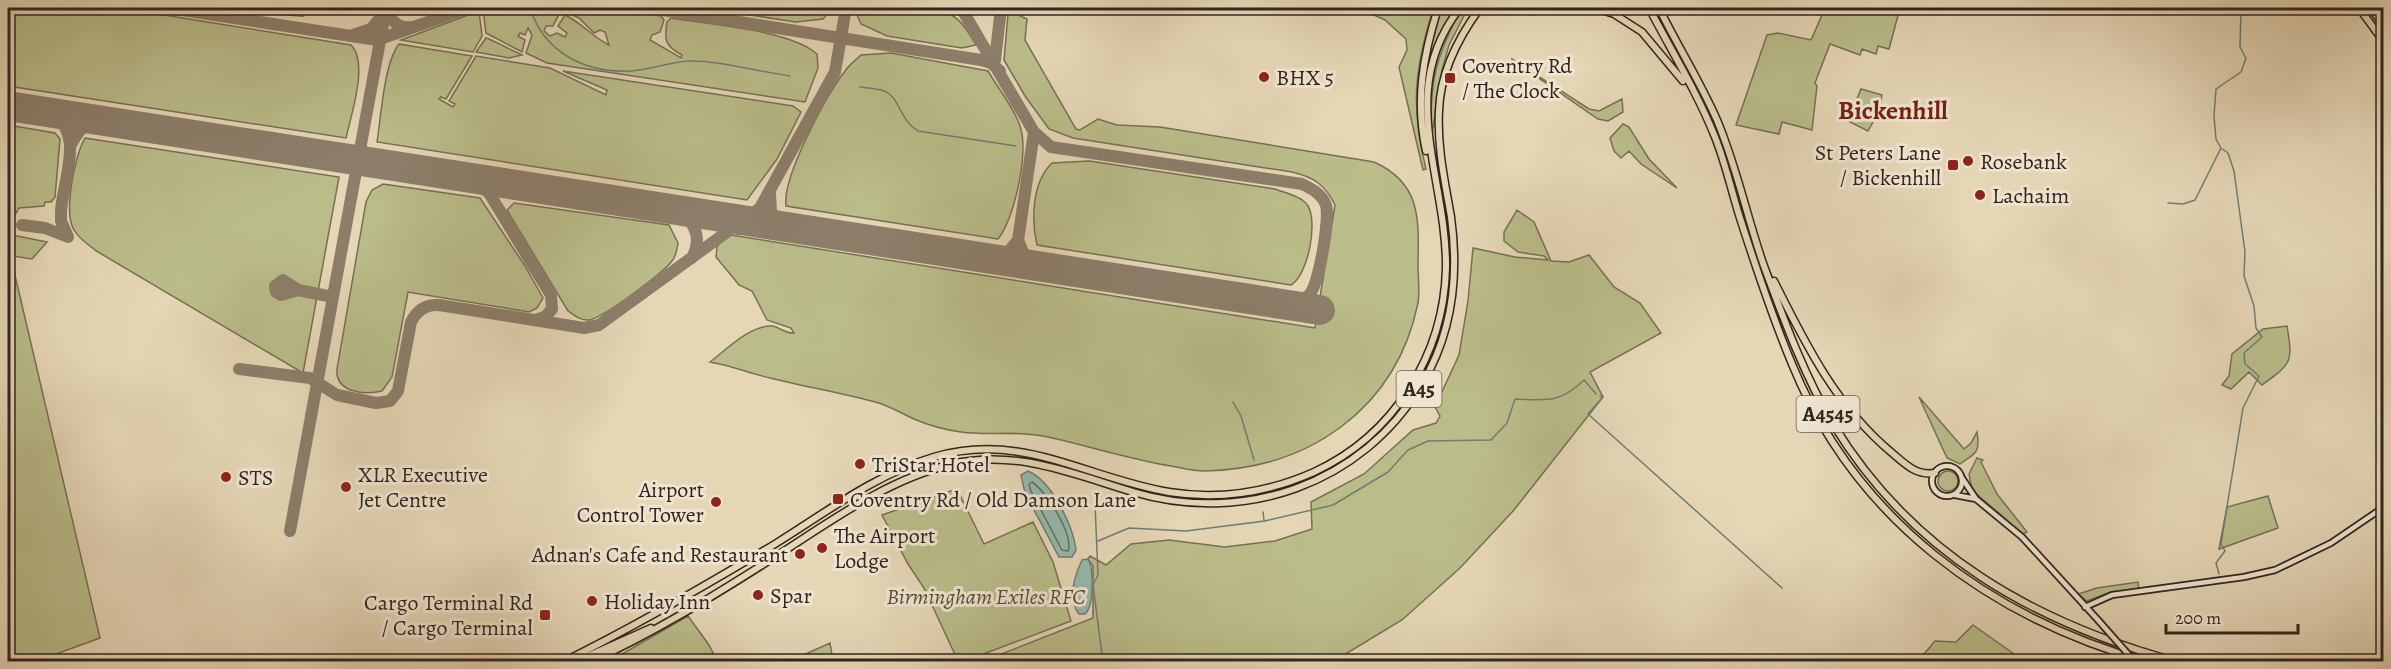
<svg xmlns="http://www.w3.org/2000/svg" width="2391" height="669" font-family="Alegreya,serif">
  <rect width="100%" height="100%" fill="#e5d6b6"/>
  <filter id="stains"><feTurbulence type="fractalNoise" baseFrequency=".00333" numOctaves="4"/><feColorMatrix values="0 0 0 0 .2 0 0 0 0 .09 0 0 0 0 .02 0 0 0 .5 -.17"/></filter>
  <radialGradient id="worn" r=".72"><stop offset=".6" stop-color="#630" stop-opacity="0"/><stop offset="1" stop-color="#630" stop-opacity=".3"/></radialGradient>
  <path fill="#babc8a" stroke="#767054" stroke-width="1.5" d="M8 8H120L351 45C369 62 351 115 346 138L8 86Z
    M247 8H290L302 16 255 13Z
    M490 8H551L558 16 553 26H546L544 31 550 36 557 33 565 37 567 33 558 26 565 15C582 23 591 36 609 45L605 32 600 30 594 33 579 18 557 8H600L661 16 664 20 660 32 652 35 650 40 681 58 682 55C665 46 664 40 667 22L671 18C707 24 791 30 817 54L818 68 805 102 547 63 526 53 532 35 528 28 525 35 520 33 518 36 525 40 522 52 486 33 483 10Z
    M703 8H832L823 19 796 22Z
    M861 8C888 7 929 0 953 16 963 22 970 35 976 45L962 48 887 36 861 24 857 15Z
    M1358 8H1372L1387 15 1388 11 1378 8H1411L1432 13C1414 70 1411 109 1426 169L1423 170 1399 67 1407 50 1406 39 1385 20Z
    M1828 8H1900L1889 49 1878 46 1876 54 1862 49 1860 55 1830 44 1815 83 1817 86 1812 130 1782 122 1779 134 1736 125 1767 35 1778 33 1811 40 1822 15Z
    M479 11 482 36 473 52 401 40Z
    M1008 14H1016L1027 19 1025 40 1076 129 1080 130 1098 119 1117 125 1160 127 1374 162C1421 183 1419 219 1418 264 1418 277 1420 291 1418 303 1396 409 1309 469 1204 471 1193 471 1181 468 1171 466 1129 459 1089 446 1048 437 1019 430 990 436 961 432 946 430 928 425 914 419 903 414 891 407 879 403 843 393 806 387 770 378 748 373 733 366 710 362 726 350 750 325 772 326 780 327 785 334 794 333L791 328 767 320 752 291 739 285 716 257 717 247 724 236 731 235 1315 328 1335 205C1325 184 1313 177 1292 172L1073 138 1049 129 1025 96 1004 60Z
    M1440 14 1451 15 1438 38 1424 94 1425 70Z
    M1465 14 1449 45 1442 70 1431 141C1430 87 1433 63 1458 15Z
    M486 38 489 39 522 55 509 58 476 52Z
    M399 44 472 56 446 99 441 97 439 99 453 107 455 104 449 101 476 56 550 68 606 95 607 90 563 71 793 106 801 112 777 159 747 200 377 142C381 117 384 63 399 44Z
    M891 53 988 71C998 88 1012 105 1019 123 1030 149 1015 218 998 239L786 206C782 177 826 96 845 71 849 65 856 60 861 55Z
    M1512 59 1589 109 1599 111 1622 99 1623 112 1608 121 1598 119 1534 75 1513 64Z
    M1861 89 1882 95 1879 111 1868 131 1848 121Z
    M1623 124 1629 127 1649 159 1677 188 1641 164 1629 151 1621 158 1614 151 1610 138Z
    M8 125 55 133 60 139 55 197 51 202H45L44 206 19 208 14 217 12 235 47 242 32 259 13 256 8 251Z
    M85 138 339 177 303 373 98 252C90 246 79 239 74 230 63 212 75 156 85 138Z
    M1089 161 1275 189C1285 193 1302 196 1308 206 1318 223 1308 275 1291 285L1037 245C1031 220 1032 182 1052 163Z
    M383 184 480 198 525 266 543 298 537 308 529 312 408 292 392 377 382 391C365 395 335 393 337 369L366 202 372 190Z
    M514 203 669 225 678 243C677 249 676 257 672 261 663 273 603 318 589 320 581 321 574 315 568 311L507 210Z
    M1517 210 1534 222 1551 261 1569 262 1589 255 1614 287 1640 303 1661 333 1590 372 1603 397 1514 510 1460 568 1402 620 1334 661 981 662 1093 618V566L1088 559 1090 556 1106 565 1131 544 1169 540 1225 547 1275 541 1312 529 1311 502 1364 474 1413 430 1436 423 1440 416 1435 407 1459 355 1468 301 1473 248 1515 257 1548 260 1544 256 1518 252 1504 241V232Z
    M8 270 14 271 100 638 37 661H8Z
    M2287 326C2293 363 2292 363 2262 385L2249 372 2231 389 2222 385 2229 376 2232 354 2263 329Z
    M1919 397 1964 449 1971 443 1977 432C1981 455 1973 454 1960 464L1947 458Z
    M1977 458 1983 460 1981 462 1997 494 2027 532 2023 534 1972 490 1969 474Z
    M1938 481a10 10 0 1 1 20 0a10 10 0 1 1-20 0Z
    M957 489 984 544 1033 522 1053 562 1071 621 965 661H958L924 588 908 564 882 515Z
    M2268 496 2278 528 2219 549 2227 507Z
    M2138 582 2139 589 2108 593 2087 601 2078 594 2097 588Z
    M688 616 709 645 717 661H610Z
    M1973 625 2024 661H1918L1935 641 1956 642Z
    M830 643 833 661H789H790Z"/>
  <path fill="#96b9ac" stroke="#6e7e73" stroke-width="1.5" d="M1028 471C1052 481 1073 526 1076 550L1072 557H1059L1025 493 1021 475Z
    M1088 559C1094 569 1094 606 1085 614H1079C1067 599 1075 575 1082 560Z"/>
  <g fill="none" stroke-linecap="round" stroke-linejoin="round">
    <path stroke="#646f65" stroke-width="1.5" d="M1032 482C1046 491 1074 535 1068 551L1062 550 1031 491 1029 484Z"/>
    <path stroke="#6e7e73" stroke-width="1.5" d="M530 8C544 52 584 73 630 71 650 70 669 62 689 61 718 60 760 72 790 76
      M1529 15 1540 8
      M860 87C867 88 877 88 884 91 900 97 900 121 918 131L1016 146
      M2168 203 2183 204 2195 200 2221 148
      M1600 396 1603 397 1588 414 1782 588
      M1233 402 1241 416 1254 460
      M1098 495 1095 504 1098 575 1093 585 1103 662
      M1263 512 1264 520
      M1098 541 1129 528 1186 531 1265 521 1333 505 1388 472 1408 450 1428 441 1491 440 1507 423 1515 399C1547 400 1559 404 1584 380L1596 394
      M2219 574 2216 563 2225 551 2221 544 2243 408 2259 376 2245 364 2244 353 2262 337 2256 328 2254 306 2244 276 2245 252 2234 171 2228 153 2221 148 2216 139 2214 116 2216 89 2241 72 2246 58 2240 47 2241 8"/>
    <path stroke="#8c7e6a" stroke-width="12" d="M168 8 377 40 468 8
      M387 8C390 21 399 29 413 27
      M650 8 981 60 991 63 1000 71
      M961 8 1034 132 1018 240 1007 254 993 259
      M353 35 371 29 384 13
      M995 60 1001 8
      M50 113C86 132 63 179 61 211V221L68 237
      M1034 132 1051 147 1302 184C1312 189 1322 194 1326 205 1330 218 1319 286 1309 295 1302 302 1293 303 1284 304
      M71 144 80 130 99 120
      M356 174 353 164 343 158 356 155 361 147
      M473 178 489 193 551 295 552 309 546 316 536 320
      M770 193 771 213 789 227
      M680 211C696 224 702 239 692 258
      M22 225 45 228 68 237
      M738 229 771 225
      M1018 240 1025 257 1042 267
      M298 290 281 295 276 292 275 286 283 280 298 290 333 297
      M239 369 310 378 337 395 376 403 390 401 398 391 411 322C417 310 426 304 439 305L584 328 599 325 760 208 835 72 846 8
      M290 531 386 8"/>
    <path stroke="#8c7e6a" stroke-width="30" d="M8 106 1320 310"/>
    <g stroke="#32251e" stroke-width="8">
      <path id="secondary" d="M1932 481a15 15 0 1 1 30 0a15 15 0 1 1-30 0Z
        M1962 478 1976 499 2022 537 2098 620
        M1955 495 1976 499
        M2085 607 2112 595 2244 577 2275 570 2331 543 2384 507"/>
    </g>
    <g stroke="#32251e" stroke-width="9">
      <path id="highway" d="M1595 8 1614 14 1642 32 1683 81
        M1649 8C1671 50 1697 92 1715 137 1725 162 1731 189 1739 215 1755 265 1772 316 1792 364 1855 519 1990 618 2148 662
        M1659 8C1677 45 1700 81 1717 120 1737 167 1747 218 1764 266 1784 320 1804 375 1833 424 1912 554 2035 623 2178 662
        M2359 8 2384 42
        M2371 8 2384 26
        M1426 151C1415 101 1423 56 1438 8
        M1774 281C1806 345 1836 406 1891 452 1905 464 1916 476 1935 473
        M563 662C636 626 705 586 775 544 825 513 876 474 934 457 1022 431 1086 478 1169 492 1219 500 1269 492 1314 472 1353 454 1386 425 1409 389 1432 353 1445 311 1446 268 1447 178 1395 90 1460 8
        M575 662 651 628
        M590 662C653 633 712 597 770 560 827 524 885 480 952 464 1016 449 1073 474 1133 492 1243 525 1362 485 1422 384 1452 334 1459 275 1451 217 1445 182 1437 147 1439 111 1440 72 1458 38 1480 8"/>
    </g>
    <use href="#secondary" stroke="#eee4d0" stroke-width="4.5"/>
    <use href="#highway" stroke="#e5d6b6" stroke-width="6"/>
    <g stroke="#32251e" stroke-width="8" stroke-linecap="butt">
      <path id="secondary-bridge" d="M2098 620 2135 662"/>
    </g>
    <g stroke="#32251e" stroke-width="9" stroke-linecap="butt">
      <path id="highway-bridge" d="M1446 8H1478"/>
    </g>
    <use href="#secondary-bridge" stroke="#eee4d0" stroke-width="4.5"/>
    <use href="#highway-bridge" stroke="#e5d6b6" stroke-width="6"/>
  </g>
  <g fill="#8f2418" stroke="#eee4d0" stroke-width="2">
    <circle cx="1264" cy="77" r="6"/>
    <rect x="1444" y="72" width="12" height="12" rx="3"/>
    <circle cx="1968" cy="161" r="6"/>
    <rect x="1947" y="159" width="12" height="12" rx="3"/>
    <circle cx="1980" cy="195" r="6"/>
    <circle cx="860" cy="464" r="6"/>
    <circle cx="226" cy="477" r="6"/>
    <circle cx="346" cy="487" r="6"/>
    <rect x="832" y="493" width="12" height="12" rx="3"/>
    <circle cx="716" cy="502" r="6"/>
    <circle cx="822" cy="548" r="6"/>
    <circle cx="800" cy="554" r="6"/>
    <circle cx="758" cy="595" r="6"/>
    <circle cx="592" cy="601" r="6"/>
    <rect x="539" y="609" width="12" height="12" rx="3"/>
  </g>
  <g text-anchor="middle" stroke-width="6" stroke-linejoin="round" paint-order="stroke">
    <g fill="#eee4d0" stroke="#6a5e53" stroke-width="1.5">
      <rect x="1396.5" y="371" width="45" height="36" rx="4.5"/>
      <rect x="1796.5" y="396" width="63" height="36" rx="4.5"/>
    </g>
    <g font-size="21" font-weight="bold" fill="#32251e">
      <text x="1419" y="396">A45</text>
      <text x="1828" y="421">A4545</text>
    </g>
    <g font-size="22" fill="#32251e" stroke="#eee4d0" text-anchor="start">
      <text x="1462" y="73">Coventry Rd<tspan x="1462" dy="25">/ The Clock</tspan></text>
      <text x="1276" y="85">BHX 5</text>
      <text x="1941" y="160" text-anchor="end">St Peters Lane<tspan x="1941" dy="25">/ Bickenhill</tspan></text>
      <text x="1980" y="169">Rosebank</text>
      <text x="1992" y="203">Lachaim</text>
      <text x="872" y="472">TriStar Hotel</text>
      <text x="358" y="482">XLR Executive<tspan x="358" dy="25">Jet Centre</tspan></text>
      <text x="238" y="485">STS</text>
      <text x="704" y="497" text-anchor="end">Airport<tspan x="704" dy="25">Control Tower</tspan></text>
      <text x="850" y="507">Coventry Rd / Old Damson Lane</text>
      <text x="834" y="543">The Airport<tspan x="834" dy="25">Lodge</tspan></text>
      <text x="788" y="562" text-anchor="end">Adnan's Cafe and Restaurant</text>
      <text x="770" y="603">Spar</text>
      <text x="604" y="609">Holiday Inn</text>
      <text x="533" y="610" text-anchor="end">Cargo Terminal Rd<tspan x="533" dy="25">/ Cargo Terminal</tspan></text>
    </g>
    <g font-size="22" font-style="italic" fill="#544b39" stroke="#eee4d0">
      <text x="986" y="604">Birmingham Exiles RFC</text>
    </g>
    <g font-size="26" font-weight="bold" fill="#7a1f14" stroke="#eee4d0">
      <text x="1893" y="119">Bickenhill</text>
    </g>
  </g>
  <rect width="2391" height="669" fill="none" stroke="#e5d6b6" stroke-width="30"/>
  <rect x="9" y="9" width="2373" height="651" fill="none" stroke="#32251e" stroke-width="3"/>
  <rect x="15" y="15" width="2361" height="639" fill="none" stroke="#32251e" stroke-width="1.5"/>
  <path d="M2166 624v9h132v-9" fill="none" stroke="#32251e" stroke-width="3"/>
  <text x="2175" y="624" font-size="18" fill="#32251e" stroke="#eee4d0" stroke-width="4.5" paint-order="stroke">200 m</text>
  <rect width="100%" height="100%" filter="url(#stains)"/>
  <rect width="100%" height="100%" fill="url(#worn)"/>
</svg>
